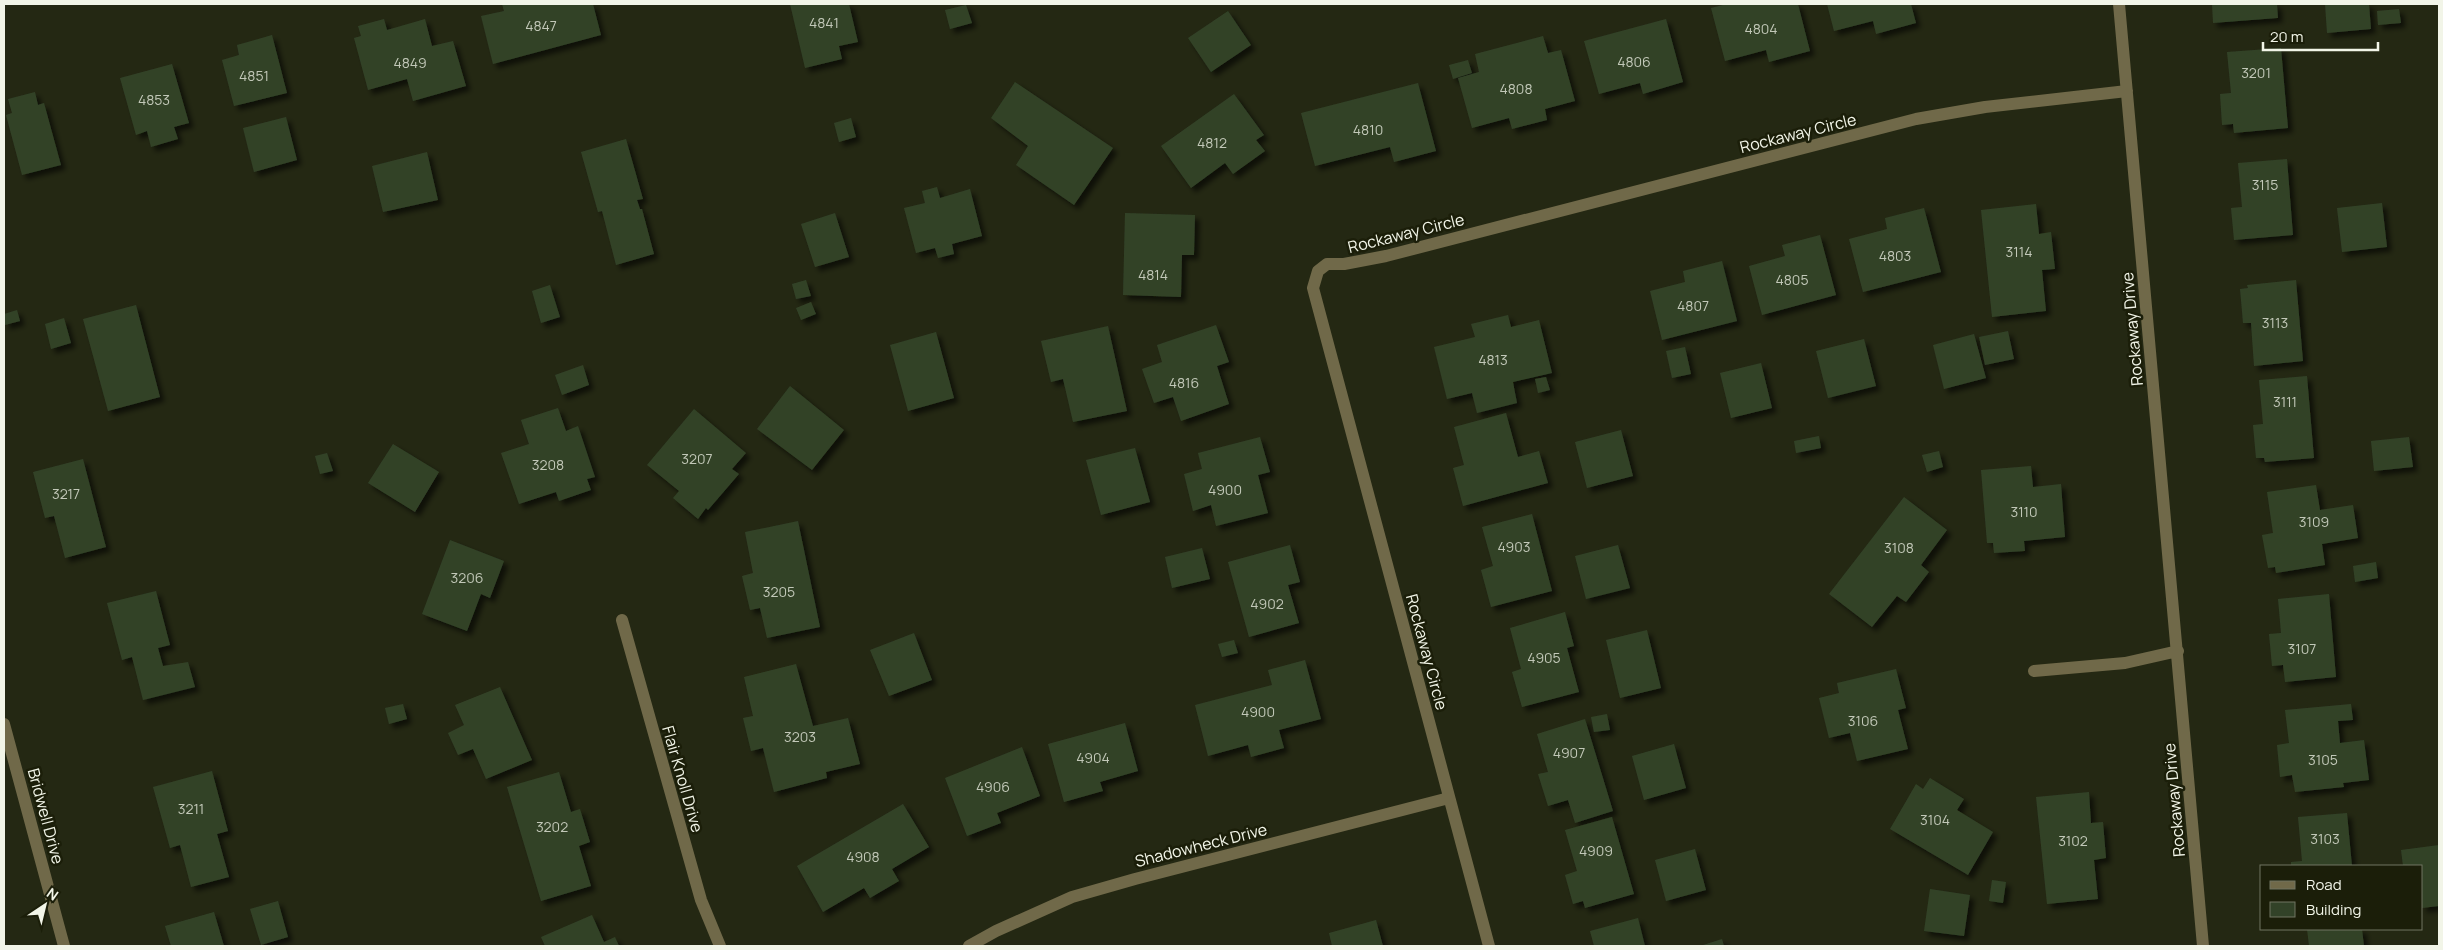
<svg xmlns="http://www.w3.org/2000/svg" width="2443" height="950" font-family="Manrope,sans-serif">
  <defs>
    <filter id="shadow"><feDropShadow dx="4.5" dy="4.5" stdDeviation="2.5" flood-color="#0009"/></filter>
  </defs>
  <rect width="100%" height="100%" fill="#242813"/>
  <path fill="#324228" filter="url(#shadow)" d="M502 4H593L601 35 493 64 481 16 504 11Z
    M790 4H849L858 42 839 46 842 59 805 68Z
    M1727 4H1798L1810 51 1769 62 1766 50 1725 61 1711 8Z
    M1827 4H1911L1916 23 1876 34 1873 21 1834 31Z
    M2212 4H2277L2278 18 2213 23Z
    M2325 4H2369L2371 29 2327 33Z
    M966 5 972 23 950 29 945 10Z
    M2399 9 2401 23 2378 25 2377 11Z
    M1228 11 1251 45 1211 72 1188 38Z
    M384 19 387 30 425 19 432 46 453 41 466 86 413 101 407 79 368 90 354 38 361 36 358 26Z
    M1666 19 1683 82 1643 94 1640 83 1599 94 1584 41Z
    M272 35 287 93 234 106 222 60 239 55 237 45Z
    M1543 36 1548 53 1561 50 1575 101 1545 109 1547 120 1512 129 1509 118 1472 128 1458 78 1479 72 1475 54Z
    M2281 48 2288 128 2234 133 2233 124 2222 125 2220 94 2231 93 2227 52Z
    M1468 60 1472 73 1453 79 1449 65Z
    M172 64 189 123 174 127 178 139 151 147 147 131 136 135 120 78Z
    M1015 82 1113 148 1074 205 1016 165 1028 146 991 118Z
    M1418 83 1436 151 1394 162 1390 147 1315 166 1301 113Z
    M35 92 38 105 44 103 61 165 22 175 6 115 12 113 8 99Z
    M1234 94 1264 135 1256 140 1265 151 1233 174 1225 163 1191 188 1161 146Z
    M286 117 297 160 254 172 243 128Z
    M851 118 856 137 839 142 834 123Z
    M626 139 643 199 637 200 640 209H642L654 254 616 265 602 211 598 212 581 152Z
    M427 152 438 200 383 212 372 166Z
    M2287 159 2293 235 2234 240 2231 208 2242 207 2238 163Z
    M937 187 940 198 970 189 982 236 952 244 954 254 938 258 935 248 916 253 904 208 925 203 922 191Z
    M2382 203 2387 247 2342 252 2337 208Z
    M2036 204 2039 234 2051 232 2055 269 2042 270 2046 311 1992 317 1981 210Z
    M1924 208 1941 272 1863 292 1849 239 1887 229 1885 218Z
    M835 213 849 257 815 267 801 224Z
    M1125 213 1195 215 1194 255H1182L1181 297 1123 295Z
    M1820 235 1836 295 1762 315 1749 266 1785 256 1782 245Z
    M1722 261 1737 321 1662 340 1650 291 1685 282 1683 271Z
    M806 280 811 296 796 299 792 284Z
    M2296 280 2303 361 2254 366 2251 323H2243L2240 289 2248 288 2247 285Z
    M550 285 560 317 541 323 532 291Z
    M811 302 816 314 801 320 796 308Z
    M136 305 160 397 108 411 83 319Z
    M17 310 20 321 5 325 4 314Z
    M1508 315 1511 327 1539 320 1552 373 1513 382 1517 403 1477 413 1472 393 1447 399 1434 347 1475 337 1471 324Z
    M64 318 71 343 51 349 45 324Z
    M1216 325 1229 362 1217 366 1229 404 1181 421 1173 397 1154 403 1142 369 1162 362 1157 345Z
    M1108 326 1127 411 1073 422 1063 379 1051 382 1041 341Z
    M2008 331 2014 359 1985 365 1979 337Z
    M936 332 954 398 908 411 890 345Z
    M1974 334 1986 378 1944 389 1933 345Z
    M1864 339 1876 386 1828 398 1816 351Z
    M1685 347 1691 374 1672 378 1666 351Z
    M1761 363 1772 408 1731 418 1720 373Z
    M583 365 589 385 562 395 555 375Z
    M2307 376 2314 458 2265 462 2264 458H2256L2253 425 2263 424 2259 380Z
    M1546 377 1550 390 1538 393 1535 379Z
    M790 386 844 430 812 470 757 429Z
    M558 408 566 431 578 426 595 477 587 479 591 490 559 501 556 492 519 504 501 453 529 444 521 420Z
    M694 409 746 453 732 469 739 474 708 510 706 508 698 519 673 498 679 491 647 465Z
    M1506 413 1518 457 1539 451 1548 483 1463 506 1453 468 1464 465 1454 427Z
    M1621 430 1633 476 1587 488 1575 442Z
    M1819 436 1821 448 1796 453 1794 441Z
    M1260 437 1270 472 1258 475 1268 513 1216 526 1211 505 1193 511 1184 474 1202 469 1198 453Z
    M2409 437 2413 467 2374 471 2371 441Z
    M393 444 439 472 415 512 368 483Z
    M1135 448 1150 502 1101 515 1086 460Z
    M1939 451 1943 467 1927 472 1922 455Z
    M327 453 333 471 320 474 315 456Z
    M83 459 106 547 65 558 54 516 45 518 33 472Z
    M2031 466 2033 487 2061 484 2065 537 2024 541 2025 551 1994 553 1993 543H1987L1981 470Z
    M2316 485 2320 510 2353 505 2358 538 2322 544 2325 565 2276 573 2275 567 2268 568 2262 535 2273 533 2267 492Z
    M1904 497 1947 530 1921 565 1929 572 1906 602 1897 596 1872 627 1829 594Z
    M1532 514 1552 591 1491 607 1481 570 1493 566 1482 527Z
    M798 521 820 627 767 638 760 608 750 610 742 576 753 573 745 532Z
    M450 540 504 561 490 598 481 594 467 631 422 614Z
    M1290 545 1300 582 1288 585 1299 623 1249 637 1228 562Z
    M1618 545 1630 588 1586 599 1575 556Z
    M1202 548 1210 579 1172 588 1165 557Z
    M2376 562 2378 578 2355 582 2353 566Z
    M156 591 170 645 158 648 163 666 188 662 195 687 143 700 132 657 122 660 107 603Z
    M2329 594 2336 677 2285 682 2283 665 2272 666 2269 634 2281 633 2278 599Z
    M1565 612 1574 646 1567 648 1579 692 1522 707 1512 672 1521 669 1510 628Z
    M1647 630 1661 688 1620 698 1606 640Z
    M914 633 932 680 889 696 870 650Z
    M1234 640 1238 653 1222 657 1218 644Z
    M1305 660 1321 719 1279 730 1284 748 1251 757 1248 745 1208 756 1195 705 1272 685 1268 670Z
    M796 664 813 726 848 718 860 764 826 772 827 778 774 792 763 748 751 751 743 718 753 716 744 677Z
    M1896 669 1906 708 1898 710 1908 749 1857 761 1850 733 1829 738 1819 698 1839 693 1837 683Z
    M500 687 532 760 486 779 473 749 458 755 448 733 464 725 455 705Z
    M403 704 407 719 389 724 385 708Z
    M2351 704 2353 720 2338 721 2340 743 2364 740 2369 780 2343 783 2344 787 2295 792 2292 775 2280 777 2277 745 2289 743 2285 710Z
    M1607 714 1610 730 1594 732 1591 717Z
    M1585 719 1613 811 1575 823 1568 800 1548 806 1538 774 1548 772 1537 734Z
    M1125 723 1138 771 1100 782 1103 791 1064 802 1048 744Z
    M1674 744 1686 788 1644 800 1632 756Z
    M1022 747 1040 796 997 813 1001 823 967 836 945 778Z
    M212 771 228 831 217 834 229 877 191 887 180 845 170 848 153 787Z
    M559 772 571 812 580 809 590 842 579 846 591 886 541 901 507 787Z
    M1930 778 1964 799 1957 810 1993 832 1968 875 1890 829 1916 784 1923 789Z
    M2089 792 2091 823 2103 822 2106 858 2094 860 2098 899 2047 904 2036 797Z
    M903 804 929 847 892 869 899 881 870 898 864 888 823 912 797 866Z
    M2347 813 2352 866H2291V862L2302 861 2298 817Z
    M1612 817 1634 894 1585 908 1583 901 1573 904 1565 875 1577 871 1565 830Z
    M2439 845V906L2422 908V866H2403L2401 850Z
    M1695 849 1706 890 1666 901 1655 860Z
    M1992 880 2006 882 2003 903 1989 901Z
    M1930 889 1970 895 1964 936 1924 931Z
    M278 901 288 937 261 945 250 909Z
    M214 912 224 946H171L165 926Z
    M592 915 604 942 615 937 619 946H545L541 937Z
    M1638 918 1645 946H1594L1590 931Z
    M1376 920 1383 946H1332L1329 933Z
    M2307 929H2362L2364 946H2309Z
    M1722 939 1724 946H1700Z"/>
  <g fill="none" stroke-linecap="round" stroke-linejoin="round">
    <path stroke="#706949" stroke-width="12" d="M2119 4 2203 946
      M622 620 701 900 720 946
      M2034 671 2125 663 2178 651
      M4 724 64 946
      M969 946 996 931 1072 897 1135 879 1449 798
      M1489 946 1313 288 1318 271 1327 264H1344L1386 256 1916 119 1985 107 2127 91"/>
  </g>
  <g text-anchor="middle" stroke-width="5" stroke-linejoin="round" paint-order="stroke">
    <g font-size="14" fill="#c2c8b8">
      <text x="824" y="28">4841</text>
      <text x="541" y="31">4847</text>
      <text x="1761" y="34">4804</text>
      <text x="1634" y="67">4806</text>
      <text x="410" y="68">4849</text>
      <text x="2256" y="78">3201</text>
      <text x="254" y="81">4851</text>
      <text x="1516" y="94">4808</text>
      <text x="154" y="105">4853</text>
      <text x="1368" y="135">4810</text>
      <text x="1212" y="148">4812</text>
      <text x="2265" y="190">3115</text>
      <text x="2019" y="257">3114</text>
      <text x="1895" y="261">4803</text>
      <text x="1153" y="280">4814</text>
      <text x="1792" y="285">4805</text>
      <text x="1693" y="311">4807</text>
      <text x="2275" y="328">3113</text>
      <text x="1493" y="365">4813</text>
      <text x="1184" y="388">4816</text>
      <text x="2285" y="407">3111</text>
      <text x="697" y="464">3207</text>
      <text x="548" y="470">3208</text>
      <text x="1225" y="495">4900</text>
      <text x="66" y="499">3217</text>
      <text x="2024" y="517">3110</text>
      <text x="2314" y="527">3109</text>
      <text x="1514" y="552">4903</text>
      <text x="1899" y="553">3108</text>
      <text x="467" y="583">3206</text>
      <text x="779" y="597">3205</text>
      <text x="1267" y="609">4902</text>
      <text x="2302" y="654">3107</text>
      <text x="1544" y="663">4905</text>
      <text x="1258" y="717">4900</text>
      <text x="1863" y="726">3106</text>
      <text x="800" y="742">3203</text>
      <text x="1569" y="758">4907</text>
      <text x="1093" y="763">4904</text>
      <text x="2323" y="765">3105</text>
      <text x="993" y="792">4906</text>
      <text x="191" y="814">3211</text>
      <text x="1935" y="825">3104</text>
      <text x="552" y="832">3202</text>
      <text x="2325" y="844">3103</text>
      <text x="2073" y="846">3102</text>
      <text x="1596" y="856">4909</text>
      <text x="863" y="862">4908</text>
    </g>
    <g font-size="16" fill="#f2f5e8" stroke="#1b1e09">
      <text transform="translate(1798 133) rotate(-14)" y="6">Rockaway Circle</text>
      <text transform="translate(1406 233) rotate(-14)" y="6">Rockaway Circle</text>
      <text transform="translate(2132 329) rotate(-95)" y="6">Rockaway Drive</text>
      <text transform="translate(1427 652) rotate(75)" y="6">Rockaway Circle</text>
      <text transform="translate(683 779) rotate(74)" y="6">Flair Knoll Drive</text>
      <text transform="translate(2174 800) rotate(-95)" y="6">Rockaway Drive</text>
      <text transform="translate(46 816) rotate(75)" y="6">Bridwell Drive</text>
      <text transform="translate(1201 845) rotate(-14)" y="6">Shadowheck Drive</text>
    </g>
  </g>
  <rect width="2443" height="950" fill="none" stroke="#f2f5e8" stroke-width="10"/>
  <rect x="2260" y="865" width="162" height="65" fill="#1b1e09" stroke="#717462"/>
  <rect x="2270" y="881" width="25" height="8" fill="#706949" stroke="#717462"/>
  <text x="2306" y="890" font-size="15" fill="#f2f5e8">Road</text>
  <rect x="2270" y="902" width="25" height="15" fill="#324228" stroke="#717462"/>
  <text x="2306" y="915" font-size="15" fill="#f2f5e8">Building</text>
  <g transform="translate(45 905) rotate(35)" stroke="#1b1e09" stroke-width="4" paint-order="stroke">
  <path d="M0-4L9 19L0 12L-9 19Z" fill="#f2f5e8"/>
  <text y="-8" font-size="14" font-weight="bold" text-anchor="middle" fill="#f2f5e8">N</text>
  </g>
  <path d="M2263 42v8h115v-8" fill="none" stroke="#f2f5e8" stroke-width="2.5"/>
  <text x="2270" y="42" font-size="15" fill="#f2f5e8" stroke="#1b1e09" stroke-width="4" paint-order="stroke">20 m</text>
</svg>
